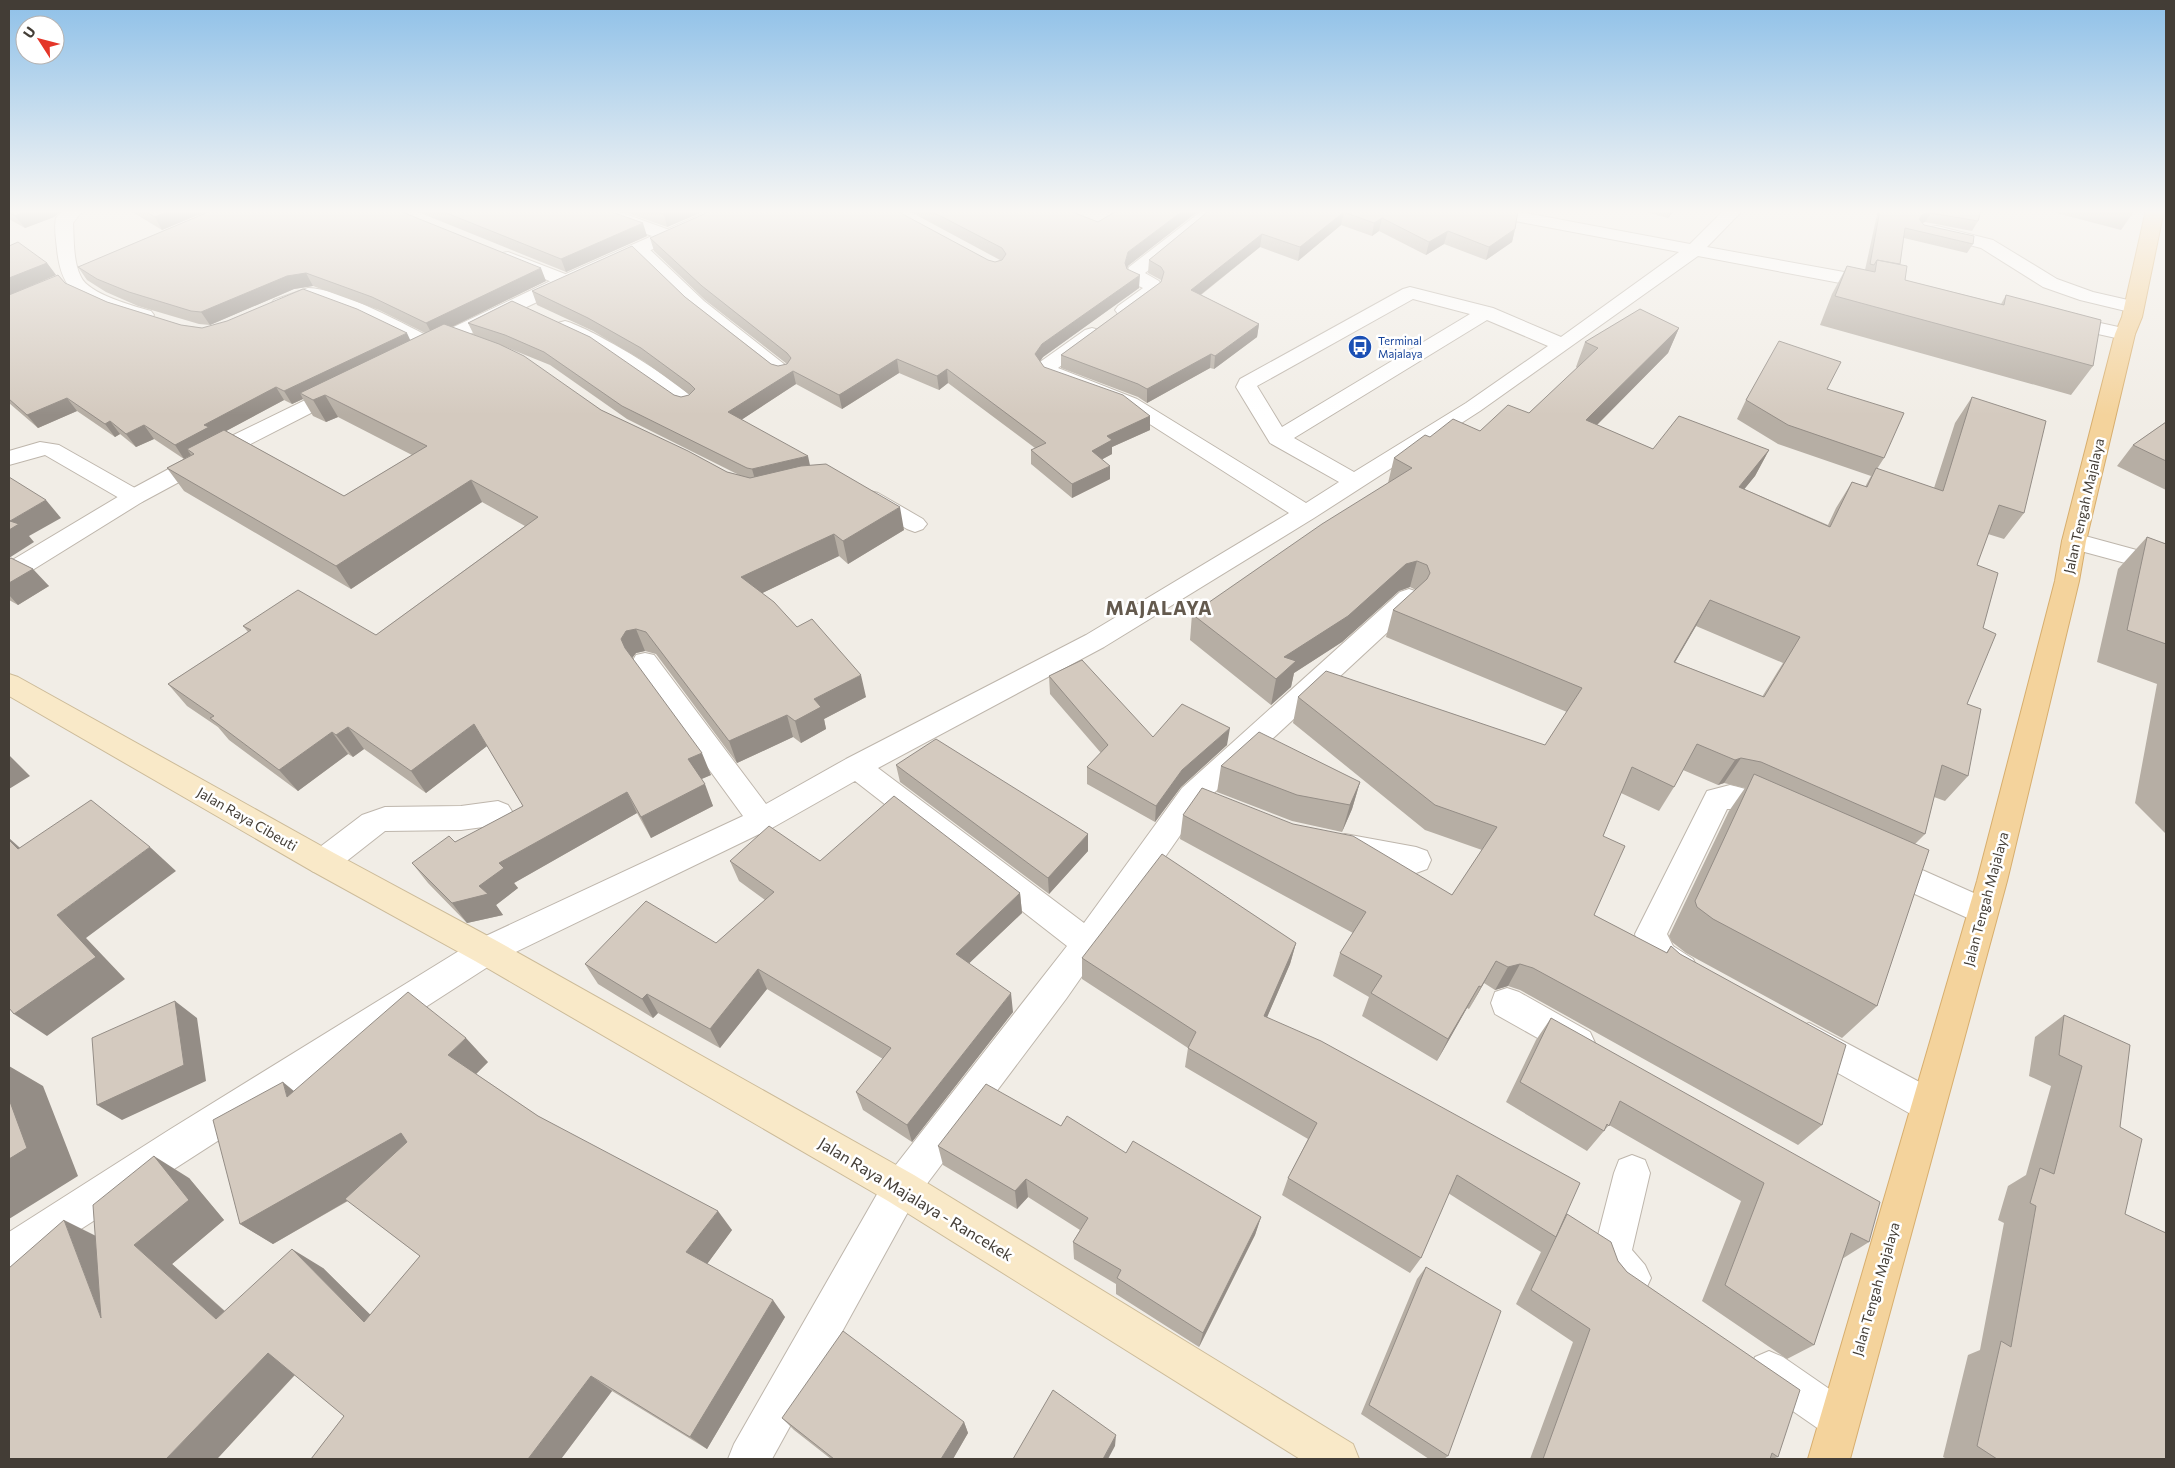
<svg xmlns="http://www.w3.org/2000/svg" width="2175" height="1468" font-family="Commissioner,sans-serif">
  <rect width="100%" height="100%" fill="#f1ede6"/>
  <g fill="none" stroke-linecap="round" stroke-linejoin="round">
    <g stroke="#beb6ac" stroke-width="2">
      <path id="minor" d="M64 210H83L73 223C74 240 73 262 81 277 89 294 133 306 151 311L154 315 151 319C139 322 125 316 114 312 77 299 61 290 57 249 56 239 54 228 56 218Z
        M589 210H614L675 232 678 236 675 240 669 241 663 240 592 214Z
        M1203 210H1223L1145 273 1159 281 1163 289 1161 293C1148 302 1134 318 1118 314L1115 310 1118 306 1143 288 1128 281 1126 277 1129 267Z
        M1474 210H1510L1690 244 1724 210H1743L1707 247 1877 278 1884 280 1886 284 1884 288 1877 290 1698 256 1480 411 1314 518 1104 647 878 768 1084 923 1182 788 1400 592 1409 589 1418 592 1421 598 1418 604 1202 804 1066 999 914 1201 772 1459H728L734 1444 888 1175 1067 946 855 781 772 828 497 961 22 1267 9 1273V1232L169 1130 475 941 743 816 636 669 632 662 636 655 645 653 654 655 766 804 846 759 1086 635 1289 513 1123 407 1042 376 1037 366 1040 362 1085 330 1092 328 1099 330 1102 334 1058 368 1137 399 1306 503 1339 482 1270 443 1236 387 1240 379 1403 289 1410 287 1493 308 1561 337 1679 252 1483 215 1477 214ZM1413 299 1470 314 1282 427 1257 386ZM1487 320 1548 346 1466 403 1354 472 1294 438Z
        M1937 226 1993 240 2057 279 2093 292 2141 303 2144 307 2141 311 2134 313 2080 300 2043 287 1981 248 1931 235 1928 231 1931 227Z
        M639 244 645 245 704 301 789 368 792 372 789 376 782 378 775 376 690 309 633 253 630 249 633 245Z
        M508 252 573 277 575 281 573 285 566 287 559 285 502 261 499 257 502 253Z
        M308 288C340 288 407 326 438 341L441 345 438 349 431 351 424 349 364 320 315 300 281 310 274 308 271 304 274 300Z
        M2064 315 2132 330 2135 334 2132 338 2125 340 2057 325 2054 321 2057 317Z
        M565 321C591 328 682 382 697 403L693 407 686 409 679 407 621 366 558 331 555 327 558 323Z
        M40 442 59 445 142 492 145 497 142 502 134 504 126 502 45 455 9 465V451Z
        M870 491 878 493 923 519 927 524 923 529 915 532 907 529 862 503 859 498 862 493Z
        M2074 533 2166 558V574L2066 547 2062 541 2066 535Z
        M1730 785C1748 789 1776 797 1785 814L1780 822 1770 826 1734 809H1727L1667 934 1673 946 1693 959 1698 969 1693 979 1682 983C1657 974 1641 961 1635 934L1707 791Z
        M498 801 508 805 513 813 508 821 498 825 461 830 385 831 334 871 323 875 312 871 308 862 312 853 362 815 385 807 461 806Z
        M1345 834 1416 847 1427 851 1431 860 1427 869 1416 873 1345 858 1335 855 1330 846 1335 837Z
        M1884 853 1994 902 1998 911 1994 920 1983 924 1972 920 1873 875 1869 866 1873 857Z
        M1507 988 1519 992 1590 1032 1595 1043 1590 1054 1578 1059 1566 1054 1495 1014 1491 1003 1495 992Z
        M1809 1023 1940 1093 1945 1105 1940 1117 1928 1122 1916 1117 1797 1050 1792 1039 1797 1028Z
        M1632 1155 1645 1160 1650 1173 1632 1250 1645 1265 1651 1278 1645 1291 1632 1297 1619 1291 1609 1283 1594 1251 1614 1173 1619 1160Z
        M1769 1351 1783 1357 1854 1406 1860 1420 1854 1434 1840 1440 1826 1434 1755 1385 1749 1371 1755 1357Z"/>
    </g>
    <g stroke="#beb6ac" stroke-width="2">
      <path id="tertiary" d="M711 210H734L731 214 573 285 436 350 429 352 422 350 419 346 422 342 559 277Z
        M341 384 348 386 351 390 348 394 231 454 142 502 18 579 9 581V562L126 492 215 444 334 386Z"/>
    </g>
    <g stroke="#cb9" stroke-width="2">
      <path id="secondary" d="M9 674 18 677 334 853 497 941 914 1175 1353 1444 1359 1459H1300L888 1201 475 961 312 871 9 696Z"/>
    </g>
    <g stroke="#d7ae6e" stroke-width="2">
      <path id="primary" d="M2146 210H2164L2142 317 2135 334 2086 541 2079 581 2007 881 1850 1459H1808L1977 881 2055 581 2062 541 2115 334 2122 317Z"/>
    </g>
    <use href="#minor" fill="#fff" fill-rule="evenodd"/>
    <use href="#tertiary" fill="#fff" fill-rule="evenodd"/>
    <use href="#secondary" fill="#f9e9c8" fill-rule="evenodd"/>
    <use href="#primary" fill="#f4d39c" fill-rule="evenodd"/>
  </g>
  <path fill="#b6aea4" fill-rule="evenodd" d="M9 210H62L54 217 25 228 9 219Z
    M129 210H210L162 230Z
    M213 210 546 281 452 327 474 335 468 323 512 301 674 395 681 397 690 395 645 362 593 331 537 305 532 291 685 297 771 364 778 366 787 364 705 300 654 251 650 238 988 260 995 262 1000 260 907 210H1067L1128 266 1127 269 1139 288 1043 357 1040 362 1044 367 1150 416V430L1112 447V454L1102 459 1110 479 1072 498 1031 464V450L1035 448 948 383 939 390 899 373 842 409 796 384 741 420 904 530 848 564 839 556 762 593 797 627 866 697 824 719 826 729 801 743 793 737 737 763 656 654 645 651 636 653 632 658 711 775 701 779 713 806 651 838 637 813 514 883 518 888 496 905 503 915 467 923 428 883 412 863 455 842 523 806 487 746 426 793 364 749 353 757 348 754 298 791 229 740 218 727 187 706 168 684 248 632 243 626 376 635 525 526 482 502 351 589 184 491 167 468 191 455 184 459 154 439 136 447 120 434 115 437 77 411 38 428 9 403V246L47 263 56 275 27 288 65 283 107 302 181 325 202 328 410 340 425 333 379 310 313 286 294 289 210 325 199 324 138 306 106 292 87 280 78 267ZM503 346 550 365 627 419 739 475 727 472 601 410ZM303 399 313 416 326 422 338 417 412 455 344 496 226 431 284 400 292 404Z
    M413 210H606L647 236 566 272Z
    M619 210H707L667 227Z
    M1210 210H1518L1515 229 1512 242 1486 260 1444 244 1426 255 1379 231 1372 236 1341 225 1298 261 1260 247 1201 295 1259 324 1257 337 1214 369 1210 368 1147 403 1138 397 1061 368V355L1161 282V280L1148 273 1149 260Z
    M1638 210H1674L1668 218Z
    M1878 210H1981L1978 221 1972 231 1925 222 1922 223 1924 225 1973 244 1967 253 1904 238 1900 264 1905 280 2001 304 2006 295 2093 366 2071 395 1820 325 1832 294 1847 266 1865 270Z
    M2045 210H2135L2121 230Z
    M1679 328 1668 353 1597 425 1653 449 1769 450 1755 476 1744 489 1828 525 1836 508 1852 482 1865 487 1871 476 1778 444 1737 419 1746 400 1827 389 1884 458 1877 469 1934 488 1955 423 1972 397 2024 513 2004 539 1988 534 1977 565 1983 628 1967 704 1968 776 1945 801 1934 797 1925 834 1915 844 1877 1006 1842 1038 1686 953 1672 942 1669 936 1729 811 1745 788 1724 783 1718 785 1683 770 1674 787 1659 811 1621 793 1603 836 1594 915 1666 953 1671 946 1822 1125 1798 1145 1520 990 1508 986 1495 990 1484 983 1469 1009 1467 1008 1437 1061 1362 1016 1369 997 1333 976 1340 953 1353 933 1180 839 1183 815 1452 895 1482 850 1425 830 1293 723 1298 697 1545 745 1567 712 1386 637 1393 610 1416 590 1410 587 1399 591 1342 642 1294 673 1291 687 1271 705 1190 640 1192 614 1388 483 1394 458 1430 437 1480 431 1529 413 1577 368 1576 367 1585 342ZM1696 626 1783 663 1762 697 1675 662Z
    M2166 422V490L2117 466 2133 445Z
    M2147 537 2166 544V834L2135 803 2157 684 2097 662 2118 569Z
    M9 559 49 586 18 605 9 600Z
    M1049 676 1153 737 1227 745 1181 787 1155 822 1087 784V767L1101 753 1050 694Z
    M896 765 1088 851 1049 894 900 782Z
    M1221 766 1360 782 1352 809 1342 832 1292 821 1217 792Z
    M730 861H820L1020 893 1022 913 969 963 1013 1012 912 1142 863 1110 856 1092 883 1059 767 989 720 1048 658 1013 653 1018 598 984 585 964 716 943 765 900 739 881Z
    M1296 943 1290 964 1267 1017 1565 1216 1618 1261 1778 1457 1772 1459H1530L1573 1342 1516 1304 1541 1252 1448 1193 1421 1258 1410 1273 1282 1195 1288 1178 1308 1139 1185 1067 1188 1048 1082 979V958Z
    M2064 1015 2120 1127 2125 1214 2166 1459H1947L1943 1457 1968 1355 1980 1350 2004 1223 1998 1220 2008 1186 2026 1175 2051 1086 2029 1076 2035 1037Z
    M1551 1018 1869 1242 1842 1259 1814 1345 1787 1359 1702 1301 1741 1201 1609 1125 1587 1151 1506 1102 1536 1040Z
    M488 1062 476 1074 538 1116 732 1230 707 1264 785 1317 707 1449 612 1391 561 1459H311L344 1416 295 1375 217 1459 95 1236 189 1178 224 1220 172 1264 225 1311 323 1268 370 1315 420 1256 348 1201 273 1244 240 1224 294 1091Z
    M1061 1126 1126 1153 1261 1217 1255 1235 1199 1347 1116 1294V1284L1074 1259 1073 1242 1080 1230 1028 1197 1017 1209 943 1165 938 1146Z
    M1426 1267 1448 1456 1444 1459H1429L1361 1414 1417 1279Z
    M782 1418 964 1422 968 1433 953 1459H831L794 1430Z"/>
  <path fill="#948d86" d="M31 210H62L54 217 25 228 15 216Z
    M172 210H210L162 230 155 217Z
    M674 210H707L667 227 664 214Z
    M1184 210H1200L1128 266 1124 276 1125 263 1128 252Z
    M1671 210H1674L1668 218Z
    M1344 212 1341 225 1298 261 1300 247Z
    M1931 213 1925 222 1918 224 1914 229 1923 214Z
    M1382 218 1379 231 1372 236 1374 223Z
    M643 223 647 236 566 272 561 259Z
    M1515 229 1512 242 1486 260 1489 247Z
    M1448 231 1444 244 1426 255 1429 242Z
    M1262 234 1260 247 1190 303 1191 290Z
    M47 263 56 275 9 295V278Z
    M541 268 546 281 433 336 426 323Z
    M306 273 313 286 294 289 210 325 201 312 287 276Z
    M1140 275 1139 288 1043 357 1035 368V354L1042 344Z
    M1259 324 1257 337 1214 369 1215 356Z
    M1679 328 1668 353 1576 446 1586 420Z
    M407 333 413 346 300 393 303 399 292 404 284 391Z
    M1211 354 1210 368 1147 403V389Z
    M897 359 899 373 842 409 839 395Z
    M947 369 948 383 939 390 937 376Z
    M793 371 796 384 732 426 728 412Z
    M276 387 284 400 215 437 187 449 191 455 184 459 175 445 204 425Z
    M325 395 338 417 326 422 313 400Z
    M67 398 77 411 38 428 27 415Z
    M1150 416V430L1112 447V454L1092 465V451L1107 436Z
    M110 421 120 434 115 437 105 424Z
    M144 425 154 439 136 447 126 434Z
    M1769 450 1755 476 1725 513 1739 487Z
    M808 456 811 470 756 483 752 469Z
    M1110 466V479L1072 498V484Z
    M471 480 482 502 351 589 336 566Z
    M46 500 61 518 29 536 34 542 9 558V530L10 521Z
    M900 507 904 530 848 564 843 541Z
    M834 534 839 556 748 600 741 577Z
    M1417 561 1410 587 1399 591 1342 642 1294 673 1291 687 1271 705 1276 679 1284 657 1406 564Z
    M33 569 49 586 18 605 9 595V583Z
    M1710 600 1696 626 1660 688 1674 662Z
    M636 629 645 651 636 653 630 661 621 639 626 631Z
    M861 675 866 697 824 719 826 729 801 743 795 721 814 699Z
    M787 715 793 737 737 763 729 741Z
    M474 724 487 746 426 793 411 771Z
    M348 727 364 749 353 757 336 735Z
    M1230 728 1227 745 1181 787 1155 822 1156 806 1182 770Z
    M332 732 348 754 298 791 279 770Z
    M702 753 711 775 697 781 688 759Z
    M9 755 30 776 9 789Z
    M1741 758 1724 783 1718 785 1735 760Z
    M1360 782 1352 809 1342 832 1350 805Z
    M705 784 713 806 651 838 641 817Z
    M627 792 637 813 514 883 518 888 496 905 503 915 467 923 452 903 479 886 499 863Z
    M1088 834V851L1049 894 1048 878Z
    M9 838 48 873 18 849 9 840Z
    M150 847 176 871 86 938 125 979 47 1036 14 1014 57 915Z
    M1020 893 1022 913 959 973 956 954Z
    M1296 943 1290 964 1259 1036 1264 1016Z
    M1496 961 1484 983 1469 1009 1481 987Z
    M1520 964 1508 986 1495 990 1508 967Z
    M758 969 767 989 720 1048 710 1029Z
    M1479 986 1467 1008 1437 1061 1448 1039Z
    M1011 993 1013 1012 912 1142 907 1125Z
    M647 994 658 1013 653 1018 642 999Z
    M175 1001 197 1018 206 1081 122 1120 97 1105Z
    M466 1038 488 1062 471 1079 448 1055Z
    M9 1066 43 1086 78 1176 9 1219Z
    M283 1082 312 1106 287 1097Z
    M401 1133 426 1155 273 1244 240 1224Z
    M154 1156 189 1178 224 1220 172 1264 252 1336 216 1319 134 1245Z
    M1026 1179 1028 1197 1017 1209 1015 1191Z
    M718 1211 732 1230 702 1271 686 1252Z
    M1261 1217 1255 1235 1199 1347 1203 1333Z
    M64 1220 104 1240 101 1318Z
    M292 1249 323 1268 394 1338 364 1322Z
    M773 1300 785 1317 707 1449 690 1437Z
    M268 1353 301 1368 217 1459H166Z
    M591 1376 612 1391 561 1459H528Z
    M964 1422 968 1433 953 1459H941Z
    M1116 1435 1115 1446 1108 1459H1103Z"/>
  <path fill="#d4cabf" stroke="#948d86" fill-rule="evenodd" d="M9 210H31L15 216 9 212Z
    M142 210H172L155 217Z
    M213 210H397L541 268 426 323 372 297 306 273 287 276 201 312 191 311 129 292 97 279 78 267Z
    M439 210H606L643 223 561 259Z
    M651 210H674L664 214Z
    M713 210H895L988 260 995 262 1002 260 1006 254 1002 248 929 210H1067L1098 222 1118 210H1184L1128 252 1125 263 1127 269 1140 275 1042 344 1035 354 1044 367 1123 395 1150 416 1107 436 1112 440 1092 451 1110 466 1072 484 1031 450 1046 443 947 369 937 376 897 359 839 395 793 371 728 412 808 456 752 469 747 468 622 406 544 352 505 335 468 323 512 301 590 337 674 395 681 397 689 395 695 389 690 384 641 348 588 318 532 291 632 246 685 297 771 364 778 366 787 364 791 358 787 353 702 286 650 238Z
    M1210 210H1518L1515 229 1489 247 1448 231 1429 242 1382 218 1374 223 1344 212 1300 247 1262 234 1191 290 1259 324 1215 356 1211 354 1147 389 1138 384 1061 355 1161 282 1164 272 1161 267 1149 260Z
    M1880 210H1981L1978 221 1931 213 1923 214 1919 219 1924 225 1974 236 1973 244 1905 228 1900 264 1877 260 1874 265 1870 264Z
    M18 242 47 263 9 278V246Z
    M1877 260 1907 266 1905 280 2004 305 2006 295 2101 320 2093 366 1835 296 1847 266 1875 272Z
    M58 275 65 283 107 302 181 325 202 328 227 321 303 289 357 309 407 333 284 391 276 387 204 425 209 427 175 445 144 425 126 434 110 421 105 424 67 398 27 415 9 399V295Z
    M1640 309 1679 328 1586 420 1653 449 1679 416 1769 450 1739 487 1830 527 1852 482 1867 487 1876 468 1943 491 1972 397 2046 421 2024 513 1999 505 1977 565 1998 573 1983 628 1996 634 1967 704 1981 709 1968 776 1942 765 1925 834 1761 762 1741 758 1735 760 1697 744 1674 787 1632 767 1603 836 1625 846 1594 915 1667 953 1671 946 1680 954 1846 1045 1822 1125 1533 968 1520 964 1508 967 1496 961 1481 987 1479 986 1448 1039 1371 993 1382 976 1340 953 1366 912 1183 815 1202 788 1293 824 1353 836 1452 895 1497 827 1435 805 1298 697 1326 671 1545 745 1582 688 1393 610 1427 579 1430 573 1427 565 1417 561 1406 564 1348 616 1284 657 1296 661 1276 679 1192 614 1322 524 1412 468 1394 458 1425 435 1430 437 1453 419 1480 431 1508 405 1529 413 1598 348 1585 342ZM1710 600 1800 637 1764 697 1674 662Z
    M444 324 499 344 524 356 601 410 688 451 727 472 750 478 801 466 826 464 900 507 843 541 834 534 741 577 774 602 797 627 812 619 861 675 814 699 821 707 795 721 787 715 729 741 646 632 636 629 626 631 621 639 625 648 702 753 688 759 705 784 641 817 627 792 499 863 504 868 479 886 488 894 452 903 412 863 449 836 455 842 523 806 474 724 411 771 348 727 336 735 332 732 279 770 210 718 214 716 168 684 251 630 243 626 298 590 376 635 538 517 471 480 336 566 167 468 194 454 187 449 224 430 344 496 427 446 325 395 313 400 300 393Z
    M1779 341 1841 362 1827 389 1904 413 1884 458 1788 425 1746 400Z
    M2166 422V461L2133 445Z
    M9 477 46 500 10 521 19 524 9 530Z
    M2147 537 2166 544V644L2127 630Z
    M11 558 33 569 9 583V559Z
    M1082 660 1153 737 1182 704 1230 728 1182 770 1156 806 1087 767 1108 745 1049 676Z
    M1259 732 1360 782 1350 805 1297 795 1221 766Z
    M936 739 1088 834 1048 878 896 765Z
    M1754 774 1929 850 1877 1006 1713 919 1697 907 1695 901Z
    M894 796 1020 893 956 954 1011 993 907 1125 856 1092 891 1048 758 969 710 1029 647 994 642 999 585 964 646 901 716 943 774 892 730 861 769 826 820 861Z
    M91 800 150 847 57 915 96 957 14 1014 9 1008V840L18 849Z
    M1162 854 1296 943 1264 1016 1321 1041 1580 1183 1556 1237 1457 1175 1421 1258 1288 1178 1317 1123 1188 1048 1196 1032 1082 958Z
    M408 992 466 1038 448 1055 538 1116 718 1211 686 1252 773 1300 690 1437 591 1376 528 1459H311L344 1416 268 1353 166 1459H9V1268L64 1220 101 1318 93 1205 154 1156 189 1200 134 1245 216 1319 292 1249 364 1322 420 1256 345 1199 407 1142 401 1133 240 1224 213 1120 283 1082 287 1097Z
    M175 1001 184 1065 97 1105 92 1038Z
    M2064 1015 2130 1045 2120 1127 2142 1139 2125 1214 2166 1233V1459H1997L1977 1446 2001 1341 2011 1347 2036 1206 2030 1203 2040 1168 2054 1174 2082 1066 2059 1055Z
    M1551 1018 1880 1202 1869 1242 1851 1233 1814 1345 1725 1285 1764 1183 1620 1101 1609 1126 1607 1124 1604 1131 1520 1082Z
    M986 1084 1061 1126 1067 1116 1126 1153 1133 1141 1261 1217 1203 1333 1117 1278 1121 1270 1073 1242 1088 1218 1026 1179 1015 1191 938 1146Z
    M9 1099 27 1148 9 1159Z
    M1567 1214 1611 1242 1618 1261 1627 1272 1800 1390 1778 1457 1772 1453 1770 1459H1543L1590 1329 1531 1290Z
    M1426 1267 1501 1311 1448 1456 1369 1405Z
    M843 1331 964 1422 941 1459H834L782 1418Z
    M1053 1390 1116 1435 1103 1459H1013Z"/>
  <linearGradient id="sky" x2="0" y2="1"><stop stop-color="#8ec0e8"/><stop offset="0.51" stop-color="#f9f7f4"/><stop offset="1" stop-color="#f9f7f4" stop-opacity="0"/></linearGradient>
  <rect width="2175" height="415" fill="url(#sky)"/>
  <defs>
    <g id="bus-disc" transform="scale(1.25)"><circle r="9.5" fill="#1a4fb4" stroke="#fff"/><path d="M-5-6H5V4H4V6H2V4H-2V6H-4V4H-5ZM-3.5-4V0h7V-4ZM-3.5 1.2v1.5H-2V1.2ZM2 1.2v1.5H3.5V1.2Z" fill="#fff"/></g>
  </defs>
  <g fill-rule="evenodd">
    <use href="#bus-disc" x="1360" y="347"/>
  </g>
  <g text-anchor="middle" stroke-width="5" stroke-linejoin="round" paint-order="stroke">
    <g font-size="11" fill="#164399" stroke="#fff" text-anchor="start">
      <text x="1378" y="345">Terminal<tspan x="1378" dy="13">Majalaya</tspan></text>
    </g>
    <g font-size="14" fill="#433d36" stroke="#fff">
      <text transform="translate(2084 506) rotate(-77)" y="5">Jalan Tengah Majalaya</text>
      <text transform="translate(247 819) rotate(30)" y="5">Jalan Raya Cibeuti</text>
      <text transform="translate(1986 899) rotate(-75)" y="5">Jalan Tengah Majalaya</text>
      <text transform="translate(1876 1289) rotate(-74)" y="5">Jalan Tengah Majalaya</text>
    </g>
    <g font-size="16" fill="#433d36" stroke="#fff">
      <text transform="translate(916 1199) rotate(31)" y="6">Jalan Raya Majalaya - Rancekek</text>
    </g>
    <g font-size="19" font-weight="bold" letter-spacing="1" fill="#645a4e" stroke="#fff">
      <text x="1159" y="615">MAJALAYA</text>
    </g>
  </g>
  <rect width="2175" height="1468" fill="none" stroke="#433d36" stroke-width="20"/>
  <g transform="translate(40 40) rotate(306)"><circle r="24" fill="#ffffff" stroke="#b4b1af"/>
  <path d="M0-4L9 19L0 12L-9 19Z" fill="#e43629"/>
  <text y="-8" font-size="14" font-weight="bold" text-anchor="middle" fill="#433d36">U</text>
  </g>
</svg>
